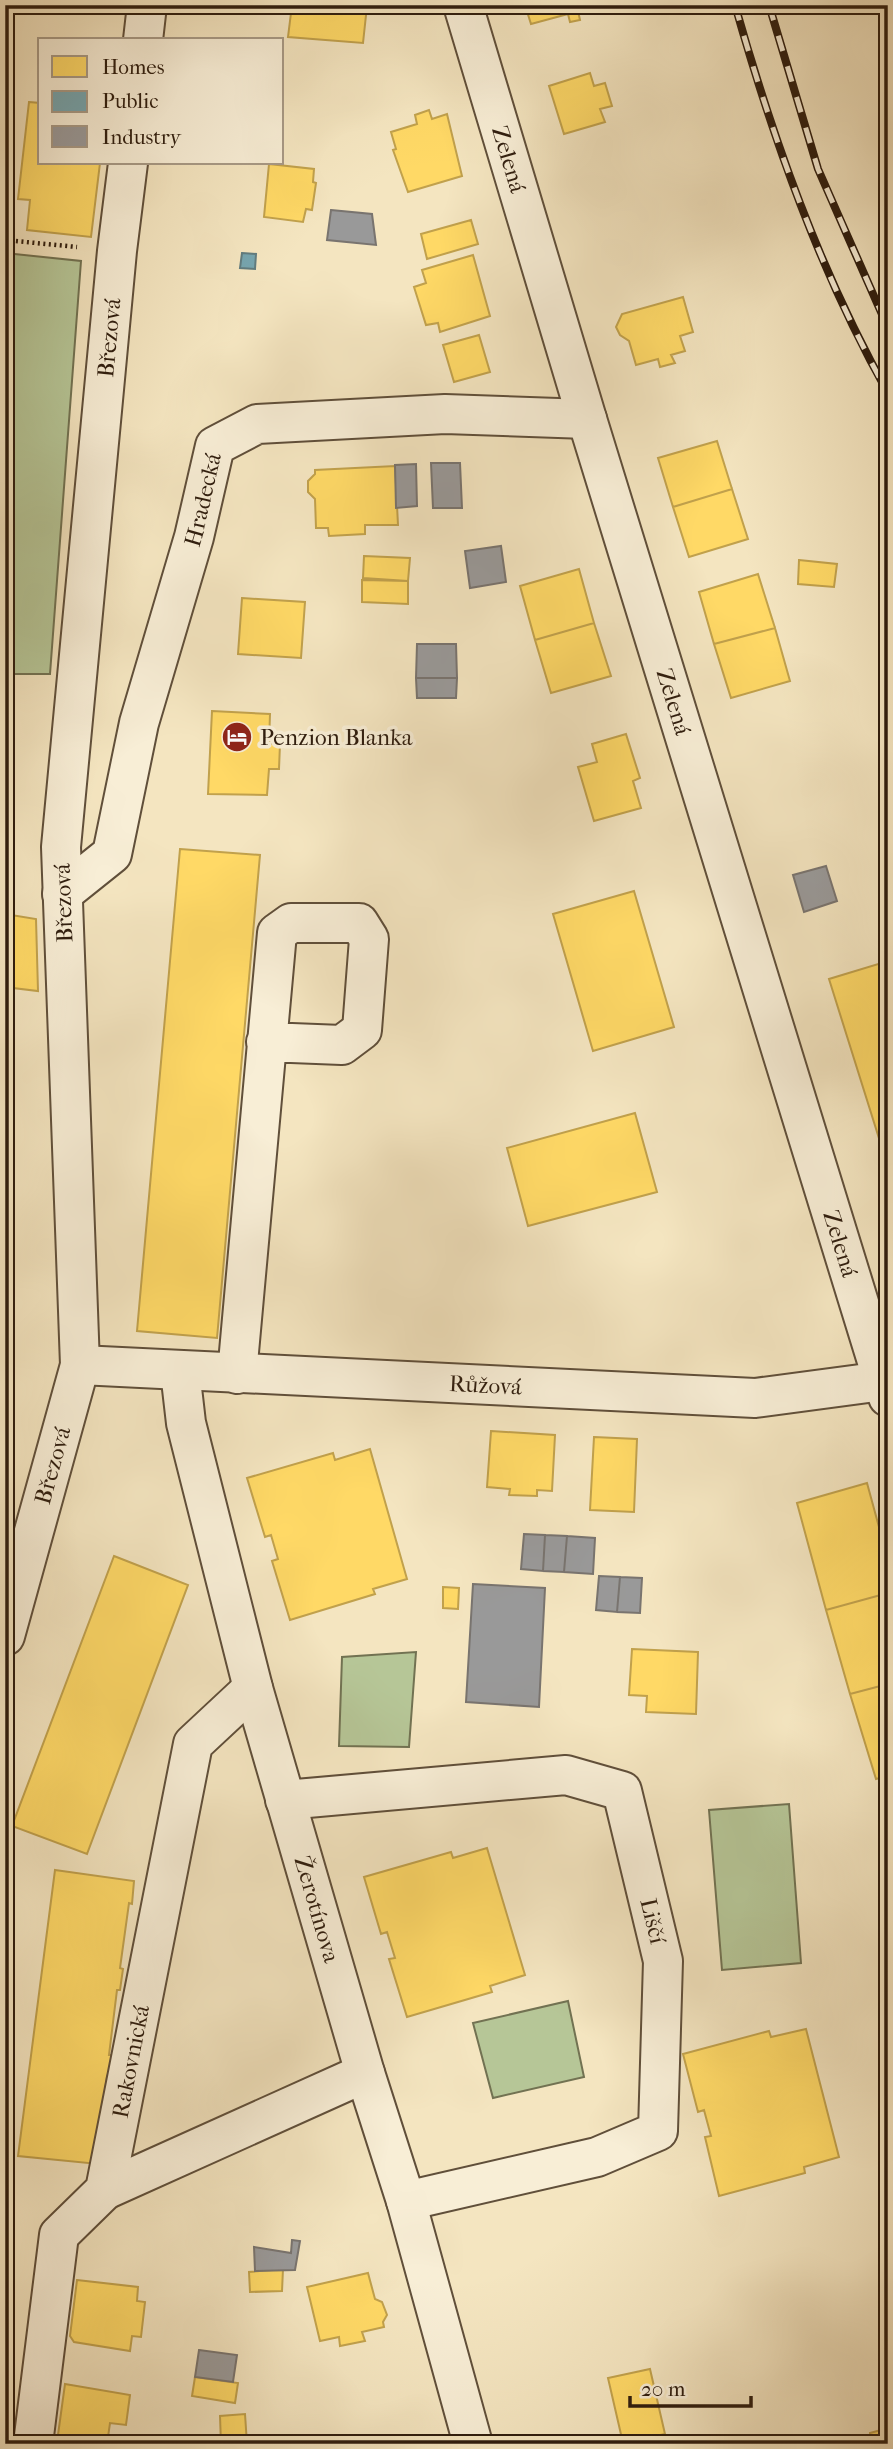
<svg xmlns="http://www.w3.org/2000/svg" width="893" height="2449" font-family="'IM FELL French Canon',serif">
  <rect width="100%" height="100%" fill="#f4e5c0"/>
  <filter id="stains"><feTurbulence type="fractalNoise" baseFrequency=".00286" numOctaves="4"/><feColorMatrix values="0 0 0 0 .2 0 0 0 0 .09 0 0 0 0 .02 0 0 0 .5 -.17"/></filter>
  <radialGradient id="worn" r=".72"><stop offset=".6" stop-color="#630" stop-opacity="0"/><stop offset="1" stop-color="#630" stop-opacity=".3"/></radialGradient>
  <path fill="#b6c697" stroke="#727252" stroke-width="2" d="M5 253 81 261 50 674H5Z
    M416 1652 409 1747 339 1746 342 1657Z
    M789 1804 801 1963 722 1970 709 1810Z
    M568 2001 584 2077 493 2098 473 2023Z"/>
  <path fill="#ffd966" stroke="#c1a14c" stroke-width="2" d="M292 5H374V7L367 6 363 43 288 37Z
    M525 5H596V6L578 11 580 20 570 22 568 14 531 24Z
    M590 73 594 86 605 83 612 106 600 109 605 122 564 134 549 86Z
    M29 102 40 103V163H100L91 237 27 230 30 200 18 199Z
    M429 110 432 119 447 114 462 176 408 192 393 150 396 149 391 132 417 124 415 115Z
    M269 164 314 169 313 182 316 183 312 210 306 209 303 222 264 217Z
    M471 220 478 244 427 259 421 234Z
    M473 255 490 316 440 332 438 323 426 325 414 287 426 283 422 270Z
    M683 297 693 332 680 336 685 351 671 355 675 363 660 367 658 359 636 365 629 341 620 335 616 327 622 314Z
    M479 335 490 372 454 382 443 345Z
    M717 441 732 489 673 507 658 458Z
    M395 466 398 525H365V534L329 536 328 528H316L315 499 308 492V481L315 474V470Z
    M732 489 748 539 689 557 673 507Z
    M364 556 410 558 408 581 363 578Z
    M799 560 837 564 834 587 798 584Z
    M579 569 594 623 535 640 520 586Z
    M758 574 775 628 714 644 699 592Z
    M362 580 408 581V604L362 602Z
    M242 598 305 602 301 658 238 654Z
    M594 623 611 676 551 693 535 640Z
    M775 628 790 681 731 698 714 644Z
    M212 711 270 714 269 744H280L279 769H269L267 795 208 794Z
    M626 734 640 778 633 781 641 808 594 821 578 767 597 762 592 744Z
    M180 849 260 855 217 1338 137 1331Z
    M634 891 674 1027 593 1051 553 914Z
    M5 914 36 919 38 991 5 987Z
    M888 961V1167L829 979Z
    M635 1113 657 1192 528 1226 507 1148Z
    M491 1431 555 1435 552 1491 537 1490V1496L509 1495 510 1489 487 1487Z
    M594 1437 637 1439 634 1512 590 1510Z
    M370 1449 407 1579 373 1589 375 1594 290 1620 272 1561 278 1559 271 1535 265 1537 247 1478 333 1453 335 1460Z
    M867 1483 888 1560V1593L826 1610 797 1503Z
    M114 1556 188 1585 87 1854 12 1826Z
    M443 1587 459 1588 458 1609 443 1608Z
    M888 1593V1684L850 1694 826 1610Z
    M632 1649 698 1652 696 1714 646 1712 647 1696 629 1695Z
    M888 1684V1776L876 1779 850 1694Z
    M487 1848 525 1975 490 1986 492 1992 407 2017 389 1959 395 1958 387 1932 381 1934 364 1877 451 1852 453 1858Z
    M55 1870 134 1881 132 1904 129 1903 120 1968 123 1969 120 1990H117L109 2055H112L109 2077 107 2076 98 2142V2164L18 2156Z
    M806 2029 839 2157 804 2167 805 2173 719 2196 705 2137 711 2136 704 2110 698 2112 683 2054 769 2031 771 2037Z
    M283 2269 282 2291 250 2292 249 2272Z
    M368 2273 375 2299 382 2302 387 2315 383 2322 384 2327 362 2332 365 2341 340 2346 339 2337 320 2341 307 2287Z
    M77 2280 138 2287 137 2301 145 2302 141 2337 132 2336 130 2351 74 2342 70 2336Z
    M650 2369 665 2434 623 2443 608 2378Z
    M195 2377 238 2383 235 2403 192 2396Z
    M65 2384 130 2395 126 2425 110 2423 107 2444 57 2442Z
    M245 2414 247 2444H221L220 2416Z
    M888 2428V2444H871L870 2433Z"/>
  <path fill="#76a5af" stroke="#617c7f" stroke-width="2" d="M242 253 256 254 255 269 240 268Z"/>
  <path fill="#999" stroke="#79746f" stroke-width="2" d="M331 210 372 214 376 245 327 240Z
    M431 463H460L462 508H433Z
    M416 464 417 506 396 508 395 465Z
    M501 546 506 582 470 588 465 551Z
    M417 644H456L457 678H416Z
    M416 678H457L456 698H417Z
    M826 866 837 901 804 912 793 875Z
    M524 1534 545 1535 543 1571 521 1569Z
    M545 1535 567 1536 564 1572 543 1571Z
    M567 1536 595 1538 593 1574 564 1572Z
    M599 1576 620 1577 617 1612 596 1610Z
    M620 1577 642 1578 640 1613 617 1612Z
    M473 1584 545 1588 539 1707 466 1702Z
    M292 2240 300 2241 295 2270 255 2271 254 2247 291 2253Z
    M199 2350 237 2355 233 2382 195 2377Z"/>
  <g fill="none" stroke-linecap="round" stroke-linejoin="round">
    <g stroke="#604f3a" stroke-width="42">
      <g id="street">
        <path id="s1" d="M463 5 587 419 888 1397"/>
        <path d="M143 40 147 5"/>
        <path id="s2" d="M62 894 112 854 139 723 194 537 215 446 257 424 445 414 587 419"/>
        <path id="s3" d="M80 1365 755 1398 883 1381 888 1377"/>
        <path id="s4" d="M180 1371 186 1423 253 1688 365 2073 406 2201 473 2444"/>
        <path d="M237 1374 277 933 291 923H359L369 939 362 1030 342 1045 266 1042"/>
        <path id="s5" d="M5 1636 80 1365 61 847 117 251 128 163"/>
        <path id="s6" d="M285 1800 566 1775 622 1791 663 1961 658 2131 597 2157 406 2201"/>
        <path d="M105 2190 365 2073"/>
        <path id="s7" d="M33 2444 59 2235 105 2190 193 1744 253 1688"/>
      </g>
    </g>
    <path stroke="#2f1d0e" stroke-width="4.5" stroke-dasharray="2 3.5" stroke-linecap="butt" d="M5 240 77 247"/>
    <use href="#street" stroke="#f8eed6" stroke-width="38"/>
    <g stroke="#2f1d0e" stroke-width="8">
      <path id="rail" d="M735 5C773 139 820 272 888 393
        M769 5 818 169 888 328"/>
    </g>
    <use href="#rail" stroke="#f8eed6" stroke-width="5" stroke-dasharray="16" stroke-linecap="butt"/>
  </g>
  <defs>
    <g id="hotel-disc" transform="scale(1.575)"><circle r="9.5" fill="#8f2418" stroke="#f8eed6"/><path d="M-6-4.5h1.5V1H6V5H4.5V3h-9V5H-6ZM-4 0a1.8 1.8 0 1 1 3.6 0ZM.5 0V-2.5h3Q6-2.5 6 0Z" fill="#fff"/></g>
  </defs>
  <g fill-rule="evenodd">
    <use href="#hotel-disc" x="237" y="737"/>
  </g>
  <g text-anchor="middle" stroke-width="7" stroke-linejoin="round" paint-order="stroke">
    <g font-size="23" fill="#2f1d0e" stroke="#f8eed6">
      <text dy="8" stroke="none"><textPath href="#s1" startOffset="161">Zelená</textPath></text>
      <text dy="8" stroke="none"><textPath href="#s5" startOffset="1311">Březová</textPath></text>
      <text dy="8" stroke="none"><textPath href="#s2" startOffset="430">Hradecká</textPath></text>
      <text dy="8" stroke="none"><textPath href="#s1" startOffset="728">Zelená</textPath></text>
      <text transform="translate(63 903) rotate(-92)" y="8">Březová</text>
      <text dy="8" stroke="none"><textPath href="#s1" startOffset="1295">Zelená</textPath></text>
      <text dy="8" stroke="none"><textPath href="#s3" startOffset="406">Růžová</textPath></text>
      <text dy="8" stroke="none"><textPath href="#s5" startOffset="177">Březová</textPath></text>
      <text dy="8" stroke="none"><textPath href="#s4" startOffset="556">Žerotínova</textPath></text>
      <text dy="8" stroke="none"><textPath href="#s6" startOffset="474">Liščí</textPath></text>
      <text dy="8" stroke="none"><textPath href="#s7" startOffset="406">Rakovnická</textPath></text>
    </g>
    <g font-size="23" fill="#2f1d0e" stroke="#f8eed6" text-anchor="start">
      <text x="260" y="745">Penzion Blanka</text>
    </g>
  </g>
  <rect width="893" height="2449" fill="none" stroke="#f4e5c0" stroke-width="28"/>
  <rect x="7" y="7" width="879" height="2435" fill="none" stroke="#2f1d0e" stroke-width="3.5"/>
  <rect x="14" y="14" width="865" height="2421" fill="none" stroke="#2f1d0e" stroke-width="2"/>
  <rect x="38" y="38" width="245" height="126" fill="#f8eed6" stroke="#a89a86" stroke-width="2"/>
  <rect x="52" y="56" width="35" height="21" fill="#ffd966" stroke="#a89a86" stroke-width="2"/>
  <text x="102" y="74" font-size="21" fill="#2f1d0e">Homes</text>
  <rect x="52" y="91" width="35" height="21" fill="#76a5af" stroke="#a89a86" stroke-width="2"/>
  <text x="102" y="108" font-size="21" fill="#2f1d0e">Public</text>
  <rect x="52" y="126" width="35" height="21" fill="#999999" stroke="#a89a86" stroke-width="2"/>
  <text x="102" y="144" font-size="21" fill="#2f1d0e">Industry</text>
  <path d="M630 2396v10h121v-10" fill="none" stroke="#2f1d0e" stroke-width="3.5"/>
  <text x="641" y="2396" font-size="21" fill="#2f1d0e" stroke="#f8eed6" stroke-width="5" paint-order="stroke">20 m</text>
  <rect width="100%" height="100%" filter="url(#stains)"/>
  <rect width="100%" height="100%" fill="url(#worn)"/>
</svg>
